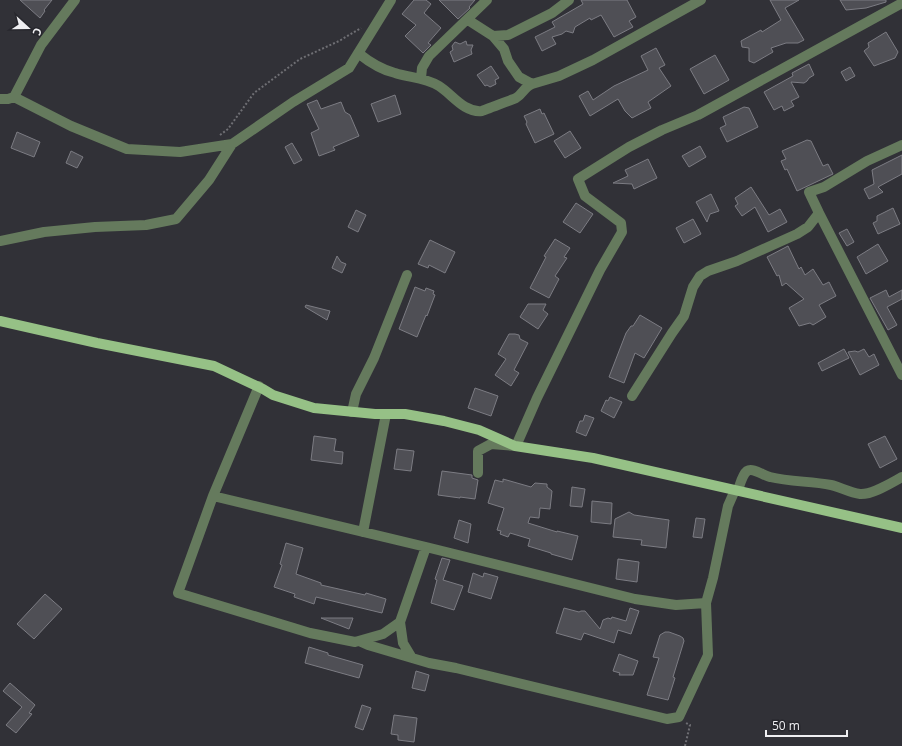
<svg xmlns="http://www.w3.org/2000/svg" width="902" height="746" font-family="'Open Sans',sans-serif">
  <rect width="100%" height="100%" fill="#313137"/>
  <path fill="#4f4f55" stroke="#7c7c83" d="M20 0H52L44 10 45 11 40 18Z
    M414 0H426L431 4 424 13 441 28 428 43 431 45 423 53 405 36 416 25 402 14Z
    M439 0H475L469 7 470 8 458 19Z
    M581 0H627L636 17 629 21 633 27 614 37 601 15 591 20 590 18 575 27 573 33 566 31 562 34 552 37 556 44 542 51 535 37 555 27 552 22 583 4Z
    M770 0H799L785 8 804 40 798 43H786L771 48 773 52 754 63 749 61V48L742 47 741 41 761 30 762 32 781 20Z
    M840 0H886V2L866 8 846 10Z
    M886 32 898 52 895 58 874 66 864 51 869 47 868 43Z
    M466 41 467 45H473L471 50 472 54 454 62 450 52 453 50 452 46 455 42 460 44Z
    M656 48 665 65 659 68 671 86 648 102 651 108 632 118 625 111 618 99 590 116 579 96 588 91 593 100 614 86 648 70 641 56Z
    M715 55 729 80 704 94 690 69Z
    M809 64 814 75 809 78 807 81 804 83 791 82 799 97 791 101 794 106 784 111 782 106 774 110 764 92 793 76 792 73Z
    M491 66 499 78 495 80 496 84 490 87 487 85 485 86 477 75Z
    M850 67 855 76 846 81 841 72Z
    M395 95 401 114 378 122 371 104Z
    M317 100 321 109 341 102 345 112 350 115 359 136 333 147 335 150 319 156 311 133 319 129 307 104Z
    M744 107 749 108 758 127 727 142 720 128 726 125 723 117Z
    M540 109 542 114 544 113 554 134 535 143 526 124 527 122 524 116Z
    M570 131 581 148 565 158 554 141Z
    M17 132 40 142 34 157 11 148Z
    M807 140 811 141 823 166 828 164 833 174 797 191 787 169 785 170 781 161 786 159 782 151Z
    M292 143 302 160 294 164 285 147Z
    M700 146 706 157 689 167 682 156Z
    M71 151 83 157 77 168 66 163Z
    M902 155V174L878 187 883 192 869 199 864 189 874 184 872 170Z
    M648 159 657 178 634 189 632 184 613 183 628 176 625 170Z
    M751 187 769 215 780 209 787 222 768 232 755 207 742 216 735 206 738 204 735 198Z
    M711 194 719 211 710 214 707 222 696 202Z
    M576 203 593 214 580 233 563 222Z
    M893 208 900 224 878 234 873 223 877 221V216Z
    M356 210 366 215 358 232 348 227Z
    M693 219 701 234 684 243 676 228Z
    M847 229 854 242 847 246 839 233Z
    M555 239 570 248 564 257 567 258 555 276 559 279 549 298 530 288 546 257 544 256Z
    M430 240 455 252 445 273 429 265 428 268 418 264Z
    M878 244 888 261 866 274 857 257Z
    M788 246 799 269 801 267 805 275 813 269 823 285 829 282 836 296 819 305 826 317 813 325 810 323 799 326 789 308 804 299 786 283 782 286 779 275 777 276 767 257Z
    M337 256 341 262 346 264 342 273 332 268Z
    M415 287 425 291 426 288 434 291 433 294 435 295 427 316 426 315 417 337 399 329Z
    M886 290 889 297 902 290V299L887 307 897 325 888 330 870 298Z
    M528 304H546L543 310 548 314 538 329 520 317Z
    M306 305 330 311 327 320 305 307Z
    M640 315 662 328 644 358 635 353 624 383 609 377 626 333 631 326H633Z
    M509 334H515L519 335 520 339 528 343 514 370 519 373 511 386 495 375 506 359 498 354Z
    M844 349 849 358 822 371 818 363Z
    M864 349 869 357 874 354 879 365 860 375 848 352 855 351 858 352Z
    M475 388 498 396 491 416 468 408Z
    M610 397 622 402 614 418 601 411 606 400 608 401Z
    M585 415 594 418 586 436 576 432 580 421H583Z
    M314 436 336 439 334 451 343 452 342 464 311 460Z
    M885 436 897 459 880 468 868 444Z
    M397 449 414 451 411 471 394 469Z
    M442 471 472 475V478L478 480 475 499 460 497V498L438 495Z
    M503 479 531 487 535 483 547 484V487L552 491 550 509 540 508 539 518 530 517 528 523 557 532V531L578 536 572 560 551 554V553L528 546 530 539 510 533 508 537 500 534 501 531 497 530 504 508 488 503 495 480 503 482Z
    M572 487 585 489 582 507 570 506Z
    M592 501 612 503 611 524 591 522Z
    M629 512 634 515 669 520 666 548 641 545 642 540 613 537 615 519Z
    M696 518 705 519 702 538 693 537Z
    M459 520 471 524 468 543 454 538Z
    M286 543 303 548 296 574 321 583V585L365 595 366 593 386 599 382 613 316 597 314 604 294 597 295 594 274 587 282 565 280 564Z
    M442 558 450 560 443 580 463 586 454 610 431 603 437 580 435 579Z
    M618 559 639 562 637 582 616 579Z
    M473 573 483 577 484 573 498 577 491 599 468 592Z
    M45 594 62 609 34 639 17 624Z
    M564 608 579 612 581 611H585L600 629 603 620 608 618 611 619 612 617 626 621 630 608 639 611 631 634 618 630 614 643 584 633 581 640 556 633Z
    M321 618H353L349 629Z
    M665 632H669L680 636 683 638 684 641 673 677 675 678 668 700 647 695 659 658 653 657 660 635Z
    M309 647 328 653V655L363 665 359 678 305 663Z
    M619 654 638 661 633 675H619L620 673 613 671Z
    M416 671 429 675 425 691 412 688Z
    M10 683 35 705 29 713 32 714 16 733 6 725 22 707 3 691Z
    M362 705 371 708 363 730 355 727Z
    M394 715 417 718 414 742 398 740V735L391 734Z"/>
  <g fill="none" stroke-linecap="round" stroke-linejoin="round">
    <path stroke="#6f6f74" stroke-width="2" stroke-dasharray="2 2" stroke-linecap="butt" d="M220 135 228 129 254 93 300 59 339 41 361 28
      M685 746 690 725 686 723"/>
    <path stroke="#657a5d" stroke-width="10" d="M569 0 552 13 508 35 493 36 504 49 508 61 519 77 532 84 559 76 593 60 701 0
      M468 20 493 36
      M358 53C368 61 382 70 395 73 410 78 424 77 439 86 452 94 464 113 482 111 484 110 514 99 516 98 523 94 524 87 532 84
      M421 78 422 68 429 56 487 0
      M14 97 71 126 127 149 180 152 232 144
      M0 99H8L14 97 41 45 75 0
      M902 145 867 161 824 187 809 192 819 213 902 375
      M0 241 44 232 95 227 146 225 176 219 209 180 232 144 293 102 349 68 391 0
      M259 386 213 496 178 593 310 633 355 642 383 634 400 622 426 547 635 599 676 605 706 603 713 578 728 506 735 490
      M632 396 672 333 684 316 693 287 700 276 708 271 737 261 797 234 808 227 819 213
      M352 412 356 394 374 358 407 275
      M478 473V451L491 444 516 446 537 398 600 270 622 232 621 223 585 196 578 179 629 147 662 130 698 115 902 3
      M738 490C740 485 742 475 747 471 753 467 764 476 770 477 790 482 811 481 831 485 840 487 850 493 860 494 872 495 891 483 902 477
      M213 496 426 547
      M363 532 386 414
      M400 622 403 643 412 658
      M359 641 368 645 429 663 456 668 667 719 679 717 708 655 706 603"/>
    <path stroke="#96c186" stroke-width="10" d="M0 321 97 343 214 366 263 389 273 395 314 408 375 414H405L444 421 479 430 515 446 593 458 902 528"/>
  </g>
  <g transform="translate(28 28) rotate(111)" stroke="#27272d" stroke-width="3" paint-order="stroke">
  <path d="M0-3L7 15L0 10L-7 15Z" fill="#efeff2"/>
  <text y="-6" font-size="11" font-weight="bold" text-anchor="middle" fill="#efeff2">С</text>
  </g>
  <path d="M766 730v6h81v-6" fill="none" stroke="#efeff2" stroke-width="2"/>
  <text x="772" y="730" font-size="12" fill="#efeff2" stroke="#27272d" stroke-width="3" paint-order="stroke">50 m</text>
</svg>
